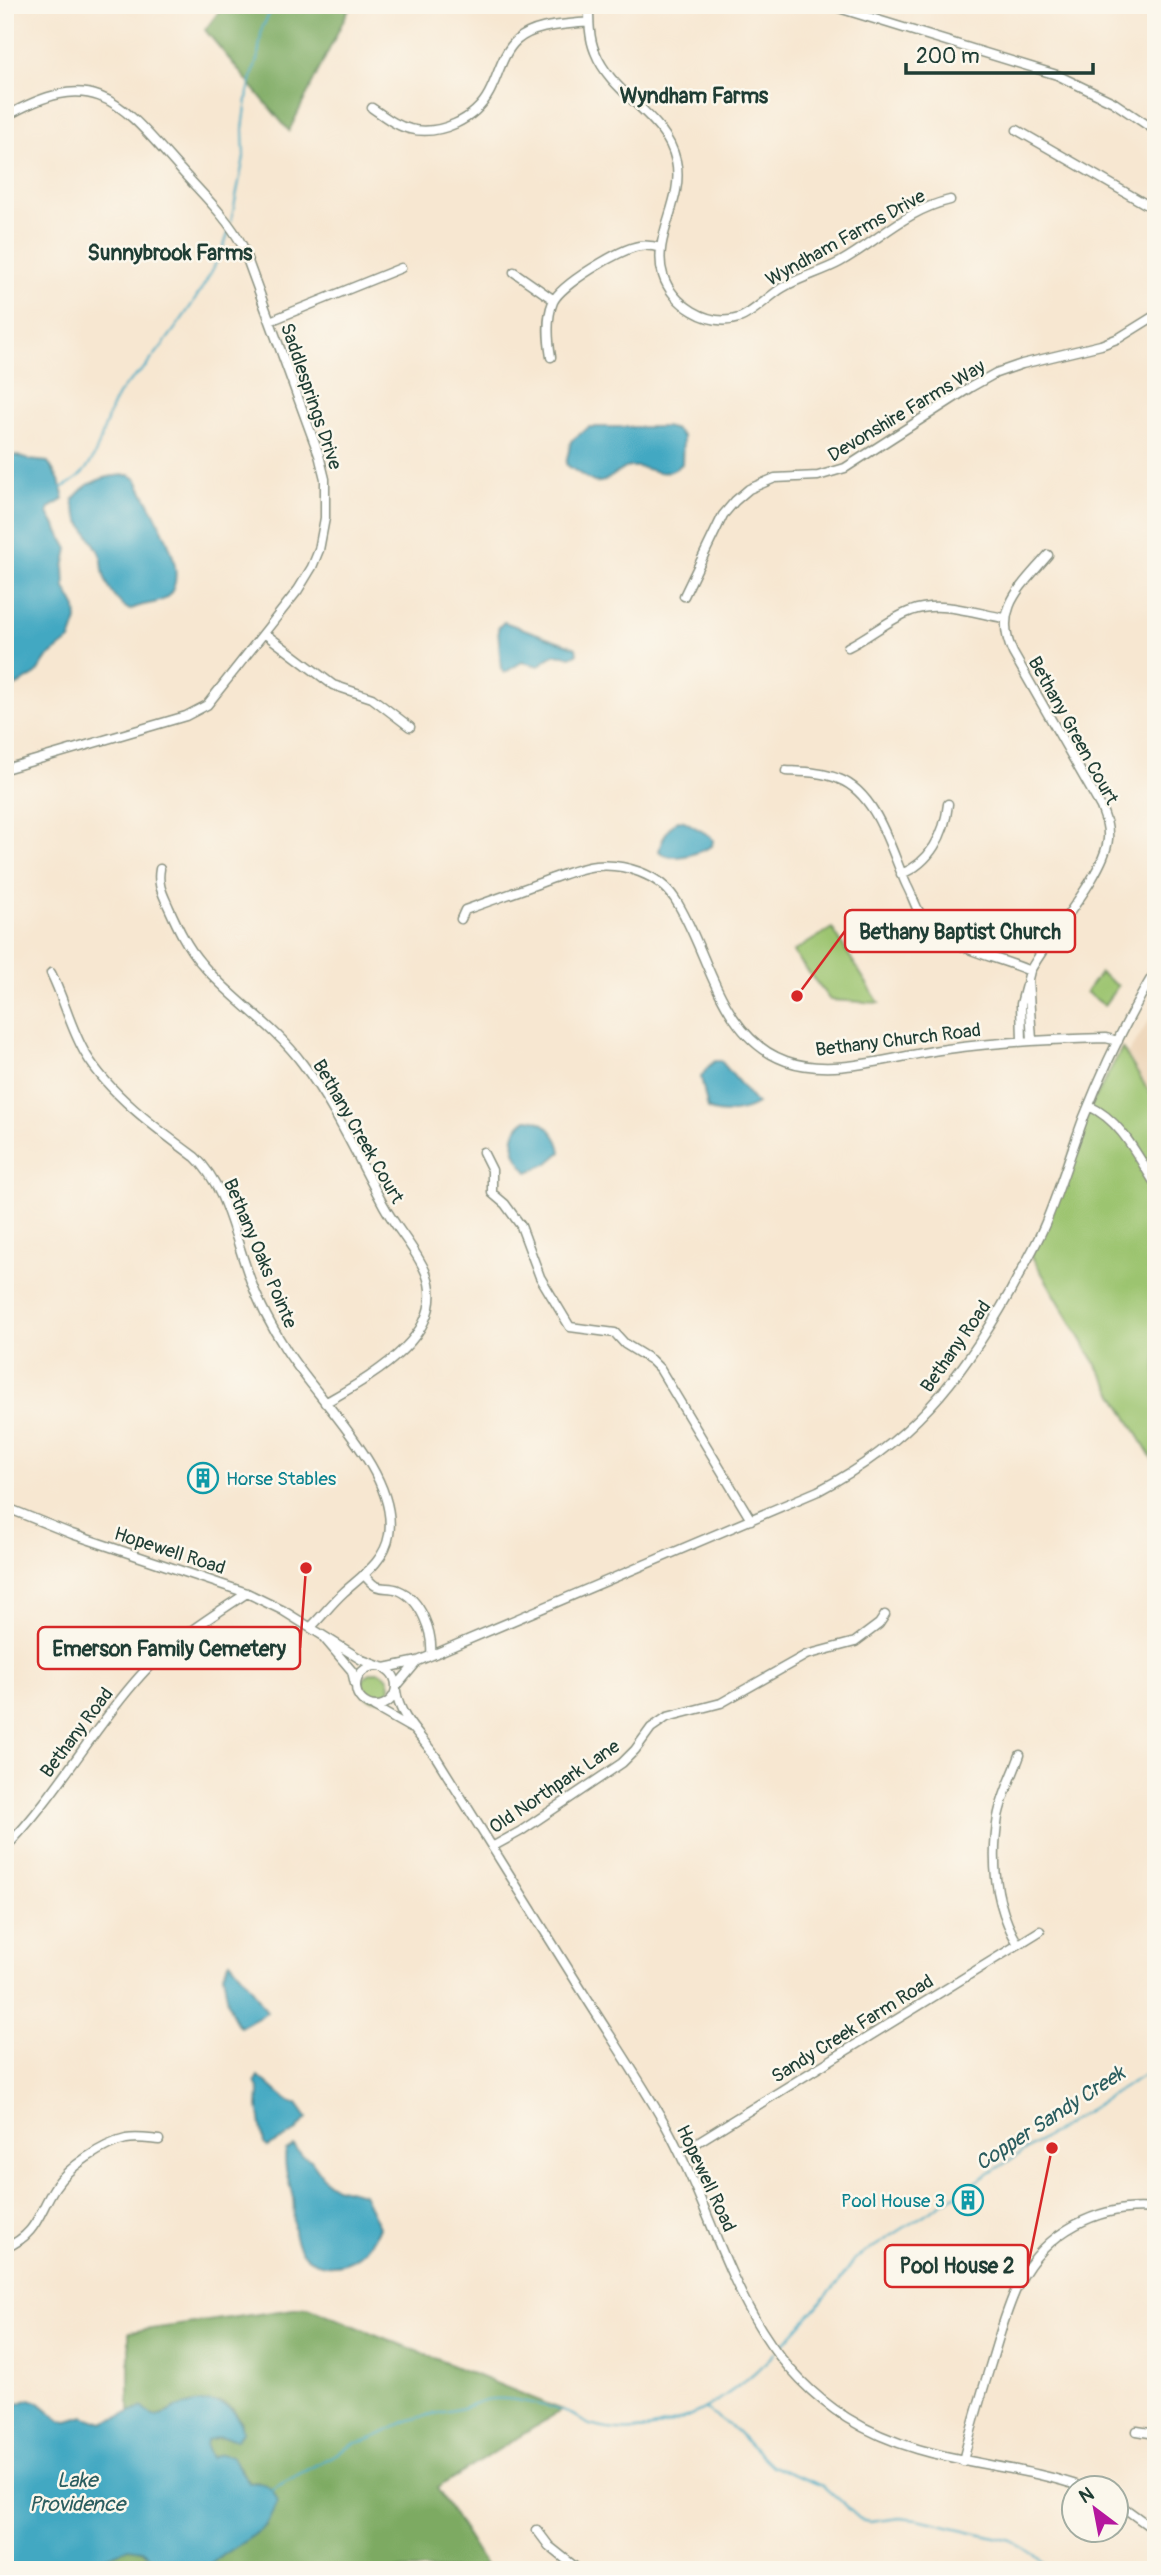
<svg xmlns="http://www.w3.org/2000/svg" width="1161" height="2575" font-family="Pangolin,sans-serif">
  <rect width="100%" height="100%" fill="#fbf7ec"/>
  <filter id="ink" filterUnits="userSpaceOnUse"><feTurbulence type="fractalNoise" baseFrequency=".0143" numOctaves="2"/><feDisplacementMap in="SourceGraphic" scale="14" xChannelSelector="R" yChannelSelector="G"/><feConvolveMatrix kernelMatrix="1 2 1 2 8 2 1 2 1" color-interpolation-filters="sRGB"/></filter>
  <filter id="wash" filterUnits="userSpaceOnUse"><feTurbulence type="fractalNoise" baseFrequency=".00686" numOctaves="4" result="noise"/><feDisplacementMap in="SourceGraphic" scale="28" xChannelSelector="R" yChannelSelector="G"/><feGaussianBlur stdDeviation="1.57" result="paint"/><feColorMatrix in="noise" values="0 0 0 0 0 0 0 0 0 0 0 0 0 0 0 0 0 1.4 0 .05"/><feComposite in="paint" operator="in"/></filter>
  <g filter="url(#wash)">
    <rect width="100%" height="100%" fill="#f7e7d1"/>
    <path fill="#eed7bb" d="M1156 1010V1103L1127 1055Z"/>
    <path fill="#9cc470" stroke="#5e8052" stroke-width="2" d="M832 928 879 1003 830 1000 793 952Z
      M1100 973 1118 986 1104 1005 1086 992Z
      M1122 1048 1156 1103V1465L1031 1255 1087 1113Z
      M362 1686a14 14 0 1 1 28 0a14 14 0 1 1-28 0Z"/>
    <path fill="#7daa62" stroke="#4e744b" stroke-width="2" d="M224 5H351L289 131 205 30Z
      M308 2307 562 2410 437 2488 488 2570H206C223 2551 247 2539 267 2525L257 2482 250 2483 237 2464 220 2454 211 2458 206 2447V2440C219 2436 228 2440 240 2435L241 2422 233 2409 220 2402 175 2409 157 2416 150 2414 142 2407 129 2413V2332Z
      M128 2547 142 2550 170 2570H72Z"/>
    <path fill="#42a8c2" stroke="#30727b" stroke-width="2" d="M589 427H665L676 430 683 437 682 464C660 483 651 464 629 467 618 469 606 485 594 482 589 480 569 467 566 464L571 441Z
      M15 455 29 460 48 462 59 480 64 499 49 508 48 513 68 549 64 567 65 588 76 608 77 620 70 640 47 658 36 674 5 693V461Z
      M130 475 137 480C148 505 196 574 166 598 157 605 141 603 130 610 117 604 105 584 103 570 102 564 103 560 100 554 91 535 75 521 73 500 85 481 108 475 130 475Z
      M504 622 569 645 576 648 577 654 571 657C554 651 551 656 539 666L522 662 504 673 501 669 498 628Z
      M678 820 684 821 710 836 713 840 712 846C698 853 671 864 659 851 661 841 668 826 678 820Z
      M715 1061H721L757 1104C745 1112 721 1116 708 1109L701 1077 708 1067Z
      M527 1119C544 1118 559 1136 561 1152L547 1164 528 1172C513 1156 505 1134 527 1119Z
      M230 1961 250 1985 267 2012 240 2027C228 2014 226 1990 223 1973Z
      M258 2076C271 2084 284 2102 297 2104L307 2118 295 2132 268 2147 264 2144 258 2107 259 2092 255 2081Z
      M294 2146 302 2155 311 2160 326 2181 336 2187 363 2194 379 2227C369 2251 353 2267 326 2265 319 2264 311 2261 306 2257 301 2252 296 2243 295 2237 292 2225 295 2212 293 2199 290 2183 283 2168 286 2151Z
      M30 2399 38 2402 60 2420 68 2421 84 2416 103 2423 142 2407C146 2411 150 2415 156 2416 164 2416 169 2411 176 2408 203 2399 238 2397 242 2432L236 2439 218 2437 207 2440 206 2447 211 2458 220 2454 231 2456 249 2483C265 2481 273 2487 278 2502 274 2509 271 2520 265 2526 247 2543 223 2551 206 2570H170L142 2550 128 2548 72 2570H5V2408Z"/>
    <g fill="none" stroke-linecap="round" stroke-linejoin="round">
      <path stroke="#42a8c2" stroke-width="2" d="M231 222 244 157 243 129 248 92 258 56 262 28 274 5
        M61 488C104 469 98 428 118 395 125 382 139 375 148 364 179 325 214 278 229 231
        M779 2349 838 2283 855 2259 1156 2067
        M705 2409 734 2429 772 2466 823 2486 860 2519 869 2521 900 2517 918 2519 1012 2541 1034 2554 1052 2570
        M272 2489 356 2443C374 2440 389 2430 405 2422 424 2414 443 2413 462 2408 472 2405 482 2399 493 2399 513 2397 552 2407 571 2414 578 2417 583 2423 590 2425 661 2446 727 2402 775 2353"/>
    </g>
  </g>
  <g filter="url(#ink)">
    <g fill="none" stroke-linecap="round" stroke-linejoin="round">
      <g stroke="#8b9282" stroke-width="11">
        <path id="minor" d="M589 5C589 21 589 38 595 52 612 96 666 114 676 161 685 201 651 237 663 275 672 304 708 328 739 318 752 314 769 296 782 288 800 277 822 272 840 262 879 240 906 210 950 200
          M829 5 1057 75 1113 102 1156 131
          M372 108C384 116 396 126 410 129 439 136 475 120 489 93 498 77 502 53 517 40 536 24 566 25 589 22
          M5 117C96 64 121 103 181 170 202 194 227 217 242 245L319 455 325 479V518L319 550 312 567 298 590 207 705 186 716 5 769
          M1017 130 1156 210
          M514 272 554 300
          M270 321 401 268
          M551 357C548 339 546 319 553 302 560 285 620 249 639 246 646 245 654 246 661 248
          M684 596 723 515 735 501 749 489 775 478 818 476 845 468 971 387 996 373 1022 364 1101 345 1119 338 1156 315
          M264 633 333 685 372 698 410 727
          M848 647C869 637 889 619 911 611 939 600 975 613 1004 618
          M786 771C804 772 822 772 839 779 878 794 891 852 907 886 914 899 917 914 928 924 955 951 996 956 1030 971
          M160 869C157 885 163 894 169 908 178 928 187 947 201 963 231 999 274 1025 302 1063 335 1106 358 1159 384 1206 396 1228 416 1249 426 1273 450 1335 368 1378 325 1403
          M901 874C930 863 945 834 948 804
          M461 919 465 910C492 900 519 891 545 881 562 875 578 868 596 866 623 863 659 874 675 899 709 951 719 1037 786 1061 834 1078 898 1055 947 1049 1000 1042 1052 1039 1106 1038L1118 1041
          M51 973C64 999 70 1027 85 1053 109 1094 157 1129 195 1157 224 1184 233 1230 246 1267 255 1296 269 1323 285 1348 316 1399 399 1472 389 1535 385 1561 362 1576 344 1592 332 1603 322 1616 311 1627
          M1032 1040 1028 979 1030 971C1048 937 1105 874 1108 839 1109 827 1105 818 1101 807L1013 653C992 609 1021 587 1048 555
          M1022 1041 1021 1004 1026 985
          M1089 1106C1122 1121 1137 1156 1156 1185
          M483 1152 492 1170V1193L505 1204 521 1226 540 1277 570 1327 615 1333 625 1344 651 1360 660 1369 751 1520
          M5 1507 72 1534 247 1593 282 1610 362 1660 378 1666
          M364 1575C367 1578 372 1585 376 1586 382 1589 391 1587 398 1590 421 1599 433 1632 431 1655
          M324 1638 352 1671 355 1684
          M356 1686a20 20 0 1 1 40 0a20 20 0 1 1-40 0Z
          M385 1668 418 1661 818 1491C910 1443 960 1381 1010 1292 1022 1269 1036 1246 1046 1222 1060 1188 1071 1152 1084 1117 1104 1067 1128 1016 1156 970
          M396 1687 416 1663
          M396 1691C399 1717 421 1736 436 1757 485 1835 533 1913 582 1991 610 2036 640 2080 666 2126 724 2231 738 2349 847 2418 924 2466 1003 2459 1085 2488
          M374 1707 411 1728
          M492 1847 521 1831 622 1763 635 1750 651 1728 667 1717 721 1703 806 1655 855 1642 879 1624 885 1615
          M5 1848C57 1795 92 1729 141 1675 171 1641 210 1618 247 1593
          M1018 1944C995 1906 991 1861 998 1817 1002 1796 1013 1775 1020 1755
          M680 2153 1040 1931
          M5 2248C38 2234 38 2213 55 2187 68 2167 103 2144 126 2139 137 2137 148 2139 159 2140
          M1137 2431 1156 2434
          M963 2461C971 2428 981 2396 991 2363 999 2337 1007 2307 1019 2283 1045 2232 1099 2203 1156 2209
          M1116 2502 1156 2531
          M537 2530 549 2546 579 2570"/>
      </g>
      <use href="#minor" stroke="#fff" stroke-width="8"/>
    </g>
  </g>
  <defs>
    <g id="building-ring" transform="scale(1.575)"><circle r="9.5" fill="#fbf7ec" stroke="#0f9aa8" stroke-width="1.5"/><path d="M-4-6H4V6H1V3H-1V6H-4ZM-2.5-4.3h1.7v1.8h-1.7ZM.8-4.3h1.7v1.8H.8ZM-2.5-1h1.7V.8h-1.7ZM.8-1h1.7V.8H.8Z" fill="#0f9aa8"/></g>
  </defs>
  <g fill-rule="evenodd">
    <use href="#building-ring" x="203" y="1478"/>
    <use href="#building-ring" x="968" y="2200"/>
  </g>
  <g text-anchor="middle" stroke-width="5" stroke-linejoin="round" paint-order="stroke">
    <g font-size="19" fill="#1f3d34" stroke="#fbf7ec">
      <text transform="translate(845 237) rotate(-29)" y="7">Wyndham Farms Drive</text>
      <text transform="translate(312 396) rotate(71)" y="7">Saddlesprings Drive</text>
      <text transform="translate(906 410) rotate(-31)" y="7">Devonshire Farms Way</text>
      <text transform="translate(1074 730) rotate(61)" y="7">Bethany Green Court</text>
      <text transform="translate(898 1039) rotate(-7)" y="7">Bethany Church Road</text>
      <text transform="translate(359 1131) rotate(60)" y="7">Bethany Creek Court</text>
      <text transform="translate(261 1253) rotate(67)" y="7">Bethany Oaks Pointe</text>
      <text transform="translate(955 1346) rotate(-55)" y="7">Bethany Road</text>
      <text transform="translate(170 1550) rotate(18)" y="7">Hopewell Road</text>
      <text transform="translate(76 1732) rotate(-53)" y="7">Bethany Road</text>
      <text transform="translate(554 1786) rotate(-34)" y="7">Old Northpark Lane</text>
      <text transform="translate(852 2028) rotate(-32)" y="7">Sandy Creek Farm Road</text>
      <text transform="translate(707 2178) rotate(65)" y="7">Hopewell Road</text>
    </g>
    <g font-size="19" fill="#0d838f" stroke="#fbf7ec" text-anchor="start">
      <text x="226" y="1485">Horse Stables</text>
      <text x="945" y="2207" text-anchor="end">Pool House 3</text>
    </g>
    <g font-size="21" font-weight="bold" fill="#1f3d34" stroke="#fbf7ec">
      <text x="694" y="103">Wyndham Farms</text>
      <text x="170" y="260">Sunnybrook Farms</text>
    </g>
    <g font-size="21" font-style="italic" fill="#2a5d5f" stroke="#fbf7ec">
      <text transform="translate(1050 2118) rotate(-33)" y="7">Copper Sandy Creek</text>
      <text x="77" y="2487">Lake<tspan x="77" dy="24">Providence</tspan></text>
    </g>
  </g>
  <path fill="none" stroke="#d62828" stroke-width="2.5" d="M797 996L845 931M306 1568L300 1648M1052 2148L1028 2266"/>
  <g fill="#d62828" stroke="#fbf7ec" stroke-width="2.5">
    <circle cx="797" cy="996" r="7"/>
    <circle cx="306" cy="1568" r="7"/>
    <circle cx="1052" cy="2148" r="7"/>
  </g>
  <g fill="#fbf7ec" stroke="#d62828" stroke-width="2.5">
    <rect x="845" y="910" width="230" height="42" rx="7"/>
    <rect x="38" y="1627" width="262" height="42" rx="7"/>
    <rect x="885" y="2245" width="143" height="42" rx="7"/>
  </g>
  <g font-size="21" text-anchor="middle" font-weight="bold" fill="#1f3d34">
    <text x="960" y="939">Bethany Baptist Church</text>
    <text x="169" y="1656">Emerson Family Cemetery</text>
    <text x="957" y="2273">Pool House 2</text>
  </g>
  <rect width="1161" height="2575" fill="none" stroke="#fbf7ec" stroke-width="28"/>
  <g transform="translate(1095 2509) rotate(328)"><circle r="33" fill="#fbf7ec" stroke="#a3ada2" stroke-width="2"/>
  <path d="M0-5L12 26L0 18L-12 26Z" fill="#b5179e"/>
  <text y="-10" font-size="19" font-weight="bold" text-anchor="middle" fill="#1f3d34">N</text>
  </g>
  <path d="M906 63v10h187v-10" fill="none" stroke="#1f3d34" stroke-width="3.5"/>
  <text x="916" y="63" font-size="21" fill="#1f3d34" stroke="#fbf7ec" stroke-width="5" paint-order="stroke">200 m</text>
</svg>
